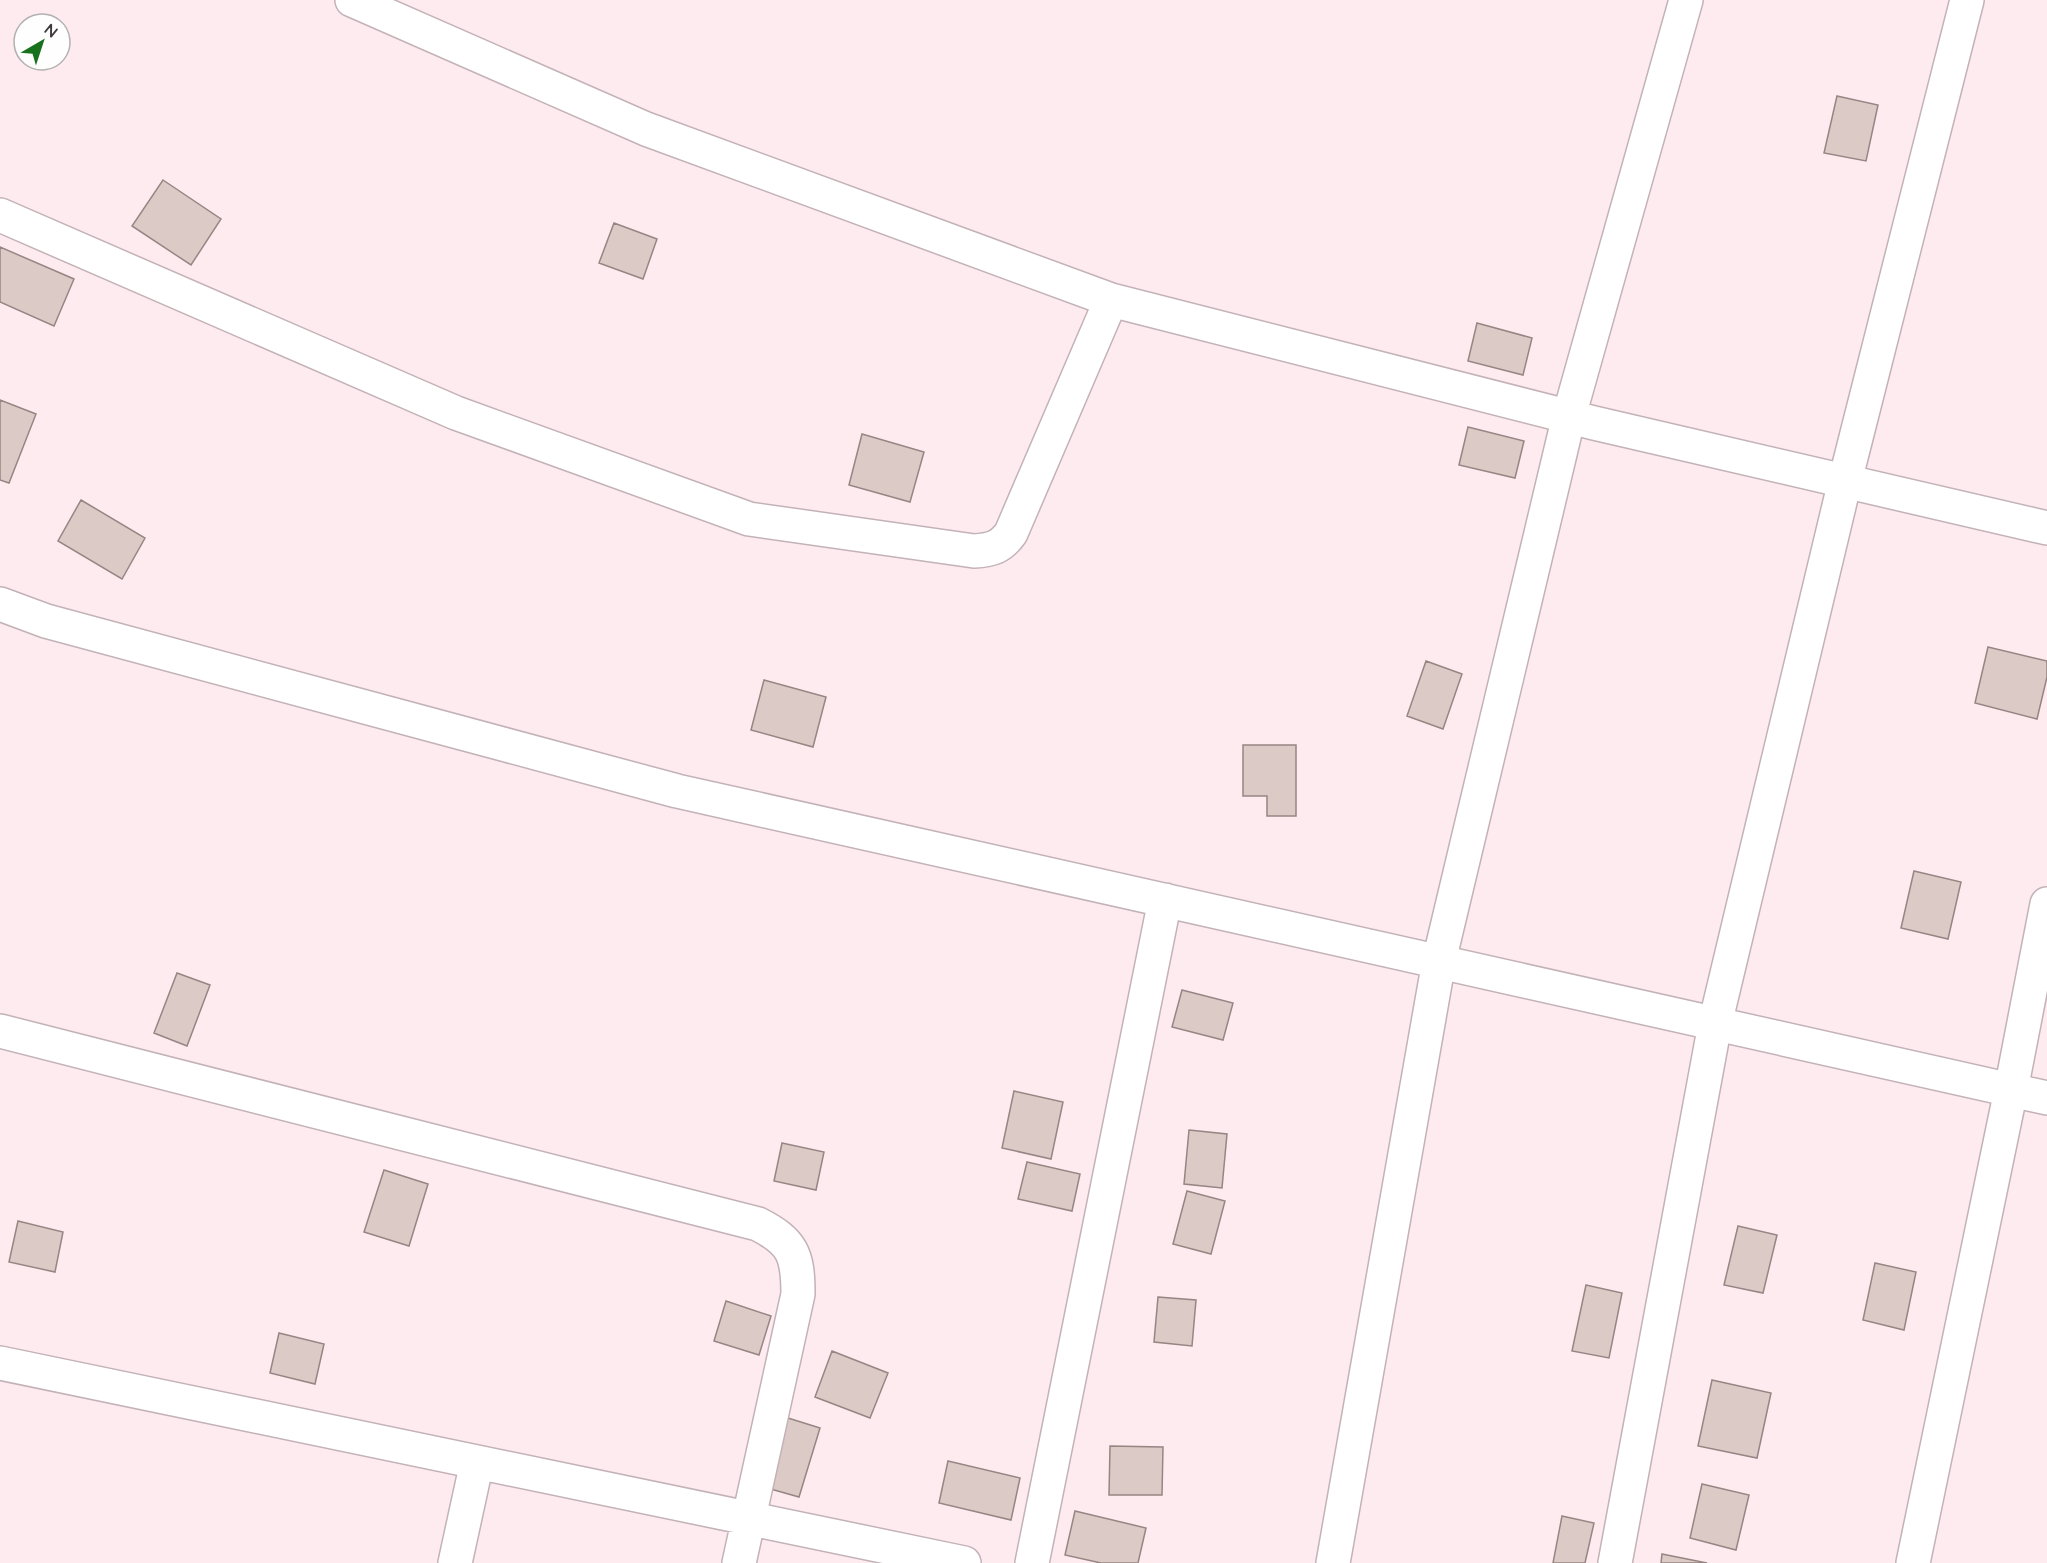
<svg xmlns="http://www.w3.org/2000/svg" width="2047" height="1563" font-family="Quicksand,sans-serif">
  <rect width="100%" height="100%" fill="#fdebf0"/>
  <path fill="#dccac7" stroke="#968583" stroke-width="1.5" d="M1837 96 1878 105 1866 161 1824 153Z
    M163 180 221 219 191 265 132 226Z
    M614 223 657 239 643 279 599 263Z
    M0 247 74 279 54 326 0 302Z
    M1477 323 1532 338 1523 375 1468 361Z
    M0 400 36 414 9 483 0 480Z
    M1468 427 1524 441 1515 478 1459 465Z
    M862 434 924 452 910 502 849 485Z
    M81 500 145 538 122 579 58 541Z
    M1988 647 2047 661V677L2037 719 1975 703Z
    M1426 661 1462 674 1443 729 1407 716Z
    M764 680 826 697 813 747 751 730Z
    M1243 745H1296V816H1267V796H1243Z
    M1914 871 1961 882 1948 939 1901 928Z
    M177 973 210 985 187 1046 154 1033Z
    M1182 990 1233 1003 1223 1040 1172 1027Z
    M1014 1091 1063 1102 1051 1159 1002 1148Z
    M1189 1130 1227 1134 1222 1188 1184 1184Z
    M782 1143 824 1152 816 1190 774 1181Z
    M1027 1162 1080 1174 1072 1211 1018 1199Z
    M384 1170 428 1184 409 1246 364 1232Z
    M1187 1191 1225 1201 1211 1254 1173 1244Z
    M18 1221 63 1232 55 1272 9 1262Z
    M1738 1226 1777 1235 1763 1293 1724 1285Z
    M1875 1263 1916 1272 1904 1330 1863 1320Z
    M1586 1285 1622 1293 1609 1358 1572 1351Z
    M1158 1297 1196 1300 1192 1346 1154 1342Z
    M726 1301 771 1316 759 1355 714 1341Z
    M279 1333 324 1344 315 1384 270 1373Z
    M832 1351 888 1373 870 1418 815 1397Z
    M1712 1380 1771 1393 1757 1458 1698 1446Z
    M788 1418 820 1428 799 1497 767 1488Z
    M1110 1446 1163 1447 1162 1495H1109Z
    M948 1461 1020 1478 1011 1520 939 1503Z
    M1702 1484 1749 1495 1736 1550 1690 1538Z
    M1075 1511 1146 1528 1138 1563H1101L1065 1555Z
    M1562 1516 1594 1523 1585 1563H1553Z
    M1662 1554 1707 1563H1661Z"/>
  <g fill="none" stroke-linecap="round" stroke-linejoin="round">
    <g stroke="#c3b2b7" stroke-width="36">
      <path id="minor" d="M352 0 646 129 1111 300 1594 423 2047 528
        M0 215 456 413 749 519 974 551C992 550 1001 547 1011 533L1111 300
        M0 604 46 621 677 791 2047 1098
        M0 1031 758 1224C793 1242 798 1255 798 1294L739 1563
        M0 1363 964 1563
        M455 1563 477 1462
        M1032 1563 1165 900
        M1333 1563 1439 961 1569 416 1686 0
        M1615 1563 1715 1024 1845 481 1967 0
        M1913 1563 2011 1090 2047 904"/>
    </g>
    <use href="#minor" stroke="#fff" stroke-width="33"/>
  </g>
  <g transform="translate(42 42) rotate(39)"><circle r="28" fill="#fefefe" stroke="#b2b0b0" stroke-width="1.5"/>
  <path d="M0-4.5L10 22L0 15L-10 22Z" fill="#18711d"/>
  <text y="-9" font-size="16" font-weight="bold" text-anchor="middle" fill="#413a3c">N</text>
  </g>
</svg>
